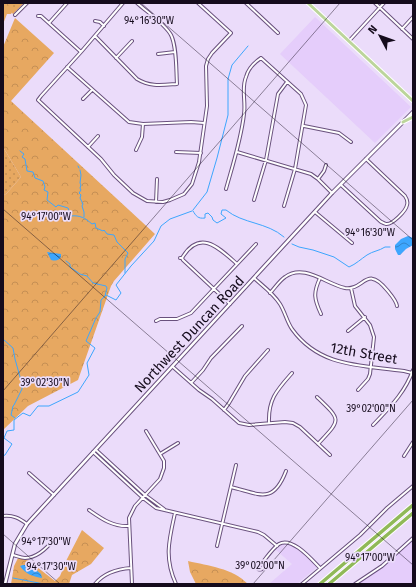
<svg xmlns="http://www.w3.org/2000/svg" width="416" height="587" font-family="'Fira Sans',sans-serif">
  <defs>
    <pattern id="grass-dots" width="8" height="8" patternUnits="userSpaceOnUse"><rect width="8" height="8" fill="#e7a861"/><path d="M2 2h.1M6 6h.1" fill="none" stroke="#c58f54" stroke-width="1.8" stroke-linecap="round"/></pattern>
    <pattern id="forest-crowns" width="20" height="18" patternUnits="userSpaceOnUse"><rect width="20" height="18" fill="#e7a861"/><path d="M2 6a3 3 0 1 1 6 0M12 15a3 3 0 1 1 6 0" fill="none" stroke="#c58f54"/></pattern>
    <pattern id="water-waves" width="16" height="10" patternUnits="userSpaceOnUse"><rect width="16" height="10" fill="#3da6fe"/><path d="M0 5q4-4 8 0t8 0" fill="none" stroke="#3285cd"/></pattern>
  </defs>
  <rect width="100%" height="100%" fill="#ebdcfa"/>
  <path fill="#e5cdfb" d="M315 17 411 107 375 143 280 54Z
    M413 538V584H355L382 566Z
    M284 543H287L295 547 317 567 297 584H269L292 564 276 550Z"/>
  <path fill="url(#grass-dots)" d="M3 3H24L13 14Z
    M3 147 21 177 7 193 3 196Z"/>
  <path fill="url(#forest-crowns)" d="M3 3H7L14 9 11 14H7L3 24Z
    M15 18 54 53 11 101 155 234 114 281 111 286 78 380 28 406 3 430V196L7 193 21 177 3 147V47Z
    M82 530 104 548 91 564 72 575 69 584H11L14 566 18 558 28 560 55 581 60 576 67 559Z
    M188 561C209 566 232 568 248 584H196L190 572Z"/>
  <path fill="url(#water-waves)" d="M408 236 413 238V245L406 249 400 255H398L395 249V245L401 239Z
    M47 252 61 254V257C58 261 56 261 51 260Z
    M23 565H30L41 574 42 578C34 577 25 574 20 566Z"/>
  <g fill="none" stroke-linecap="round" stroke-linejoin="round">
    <path stroke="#3da6fe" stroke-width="1" d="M20 151 24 154 22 157 25 159 27 171 33 172 35 178 43 181 45 187 44 190 48 192 47 200 56 207 58 205 68 208 71 216C80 215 85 218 92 224L95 223 96 228 103 231 104 230 107 234 114 235 117 242 128 253 125 259V273
      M78 166 79 168
      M80 170 81 175 80 183 81 185 80 188 81 190 79 193 81 195 80 198 83 204 82 206 84 212V217
      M193 210 207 192 217 158 228 115V79L232 65 248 46
      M193 211C196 216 198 219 205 218V214L208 213 212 217 213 220 217 223 226 218 221 214 222 210H226C243 224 267 222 284 237
      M292 244 299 247 313 250 334 257 349 267C356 264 361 259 367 255 373 251 379 251 385 247H390
      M66 261 70 264V267L80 274 87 276 93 283 106 286 107 288 105 296
      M3 339 13 348 15 359 22 384V389L14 405 13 406 11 415 15 418
      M3 456 5 455 12 444 4 438 7 431 14 430V420L23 413 30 416 38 406H49L78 392 89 375 87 363 95 348 86 341 96 318 100 312 101 300 106 295 116 300 121 293 116 285 131 266 154 241 161 226 170 219 192 211
      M13 578 44 584"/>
    <g stroke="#69517d" stroke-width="4">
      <path id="street" d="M246 3 278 33
        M375 3 413 39
        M15 15 27 3
        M38 16H41L81 52
        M95 21 100 22 104 26
        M49 23 67 3
        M402 29 413 17
        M95 36 137 79C150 87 162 85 177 84 176 70 177 47 171 35 165 24 147 12 137 3
        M349 41 384 3
        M158 54 175 52
        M116 58 132 41
        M261 58 301 94 306 105 295 169 284 206
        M67 67 129 122 143 124 191 122 204 123
        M83 99 92 90
        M38 100 101 159 114 175 133 193 147 201 163 202 170 200 184 194 192 184 199 162 207 106 206 66 208 59 212 53 231 33 198 3
        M38 100 41 96 81 52 123 3
        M304 126 339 133 351 142
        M88 147 98 136
        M136 150 142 137 143 124
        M176 152 201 153
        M237 152 311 174 318 179 332 193
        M318 179 324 171 326 165
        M341 185 380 221C381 222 386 224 386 224 392 225 406 211 407 205 408 202 407 199 405 196L366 159
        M226 189C233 164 241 140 244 114 246 102 241 88 246 77 248 69 255 62 261 58
        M254 200 266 160 278 94 287 82
        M156 202 157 179
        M315 212 352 243
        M180 258H182L183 260 230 304
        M182 258C200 228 219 248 237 264
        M254 278C263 286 274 294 280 304 285 312 287 322 292 329 320 368 362 365 404 371L412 373
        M320 278C313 293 314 299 321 314
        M351 288 355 306 370 325 374 337 370 374 368 379 358 390
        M270 293C275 288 279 281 285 277 304 263 326 284 345 288 364 291 366 264 387 290 391 295 396 300 397 306
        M156 321 160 319H177L191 313 256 244
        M348 331 365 317
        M173 367 199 390 212 399 239 423 249 425 285 422 293 423 300 427 330 455
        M191 383 203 370 211 358 242 326
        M317 397C342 421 341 419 318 444
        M224 410 229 403 245 376 268 350
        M269 423C268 399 277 390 292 373
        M373 425C389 408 405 393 413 370
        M96 450 145 495 164 509
        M93 452 143 498 156 508 258 532 264 535 277 546
        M160 454 178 443
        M404 456 413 442
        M29 473 54 495
        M231 487C260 494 273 505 286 471
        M89 510C102 519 113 527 129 526
        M175 513C169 540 164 558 176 584
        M3 516C13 515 19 518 27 524
        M217 546 236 465
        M13 555C17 556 21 558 25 558 38 558 48 547 55 538
        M256.5 566a3.5 3.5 0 1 1 7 0a3.5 3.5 0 1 1-7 0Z
        M262 563C267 557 273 548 279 544 292 536 312 560 320 568
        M95 584C104 573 116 569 131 568
        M132 584 129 518 135 506 160 479 164 468V461L146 431
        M302 584 360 535 387 508 413 486
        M355 584 382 566 413 538"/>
    </g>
    <g stroke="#69517d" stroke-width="4.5">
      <path id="secondary" d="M5 584 15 544 27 524 332 193 413 112"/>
    </g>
    <g stroke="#fff" stroke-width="5">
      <path id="primary" d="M308 3 413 101
        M403 122 413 117"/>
    </g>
    <g stroke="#fff" stroke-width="5.5">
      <path id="highway" d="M320 584 413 505
        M329 584 413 513"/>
    </g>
    <use href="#street" stroke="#fff" stroke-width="2"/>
    <use href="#secondary" stroke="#fff" stroke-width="2.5"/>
    <use href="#primary" stroke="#bcd59b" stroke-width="3"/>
    <use href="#highway" stroke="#90b958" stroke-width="3.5"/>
  </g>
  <path fill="none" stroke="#150b1c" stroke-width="1" stroke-opacity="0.45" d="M141 3 413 240M3 209 413 565M3 391 340 3M3 534 60 584M253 584 413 400"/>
  <g text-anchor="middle" stroke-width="3.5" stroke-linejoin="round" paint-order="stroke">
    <g font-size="14" fill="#150b1c" stroke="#ebdcfa">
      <text transform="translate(189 334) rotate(-47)" y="5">Northwest Duncan Road</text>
      <text transform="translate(364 353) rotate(10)" y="5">12th Street</text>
    </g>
  </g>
  <g font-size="10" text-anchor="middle" fill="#150b1c" stroke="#ebdcfa" stroke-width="3.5" stroke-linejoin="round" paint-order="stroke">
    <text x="149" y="24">94°16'30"W</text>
    <text x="46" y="220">94°17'00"W</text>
    <text x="370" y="236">94°16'30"W</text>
    <text x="45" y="386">39°02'30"N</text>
    <text x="371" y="412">39°02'00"N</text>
    <text x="46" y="545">94°17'30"W</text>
    <text x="370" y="561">94°17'00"W</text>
    <text x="260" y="569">39°02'00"N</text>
    <text x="51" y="570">94°17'30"W</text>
  </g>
  <rect width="416" height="587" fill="none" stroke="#150b1c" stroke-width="8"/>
  <g transform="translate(380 36) rotate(311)" stroke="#ebdcfa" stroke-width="3" paint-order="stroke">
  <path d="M0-3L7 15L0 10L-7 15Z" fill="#150b1c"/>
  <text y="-6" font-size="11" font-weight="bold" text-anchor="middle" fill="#150b1c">N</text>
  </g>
</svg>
